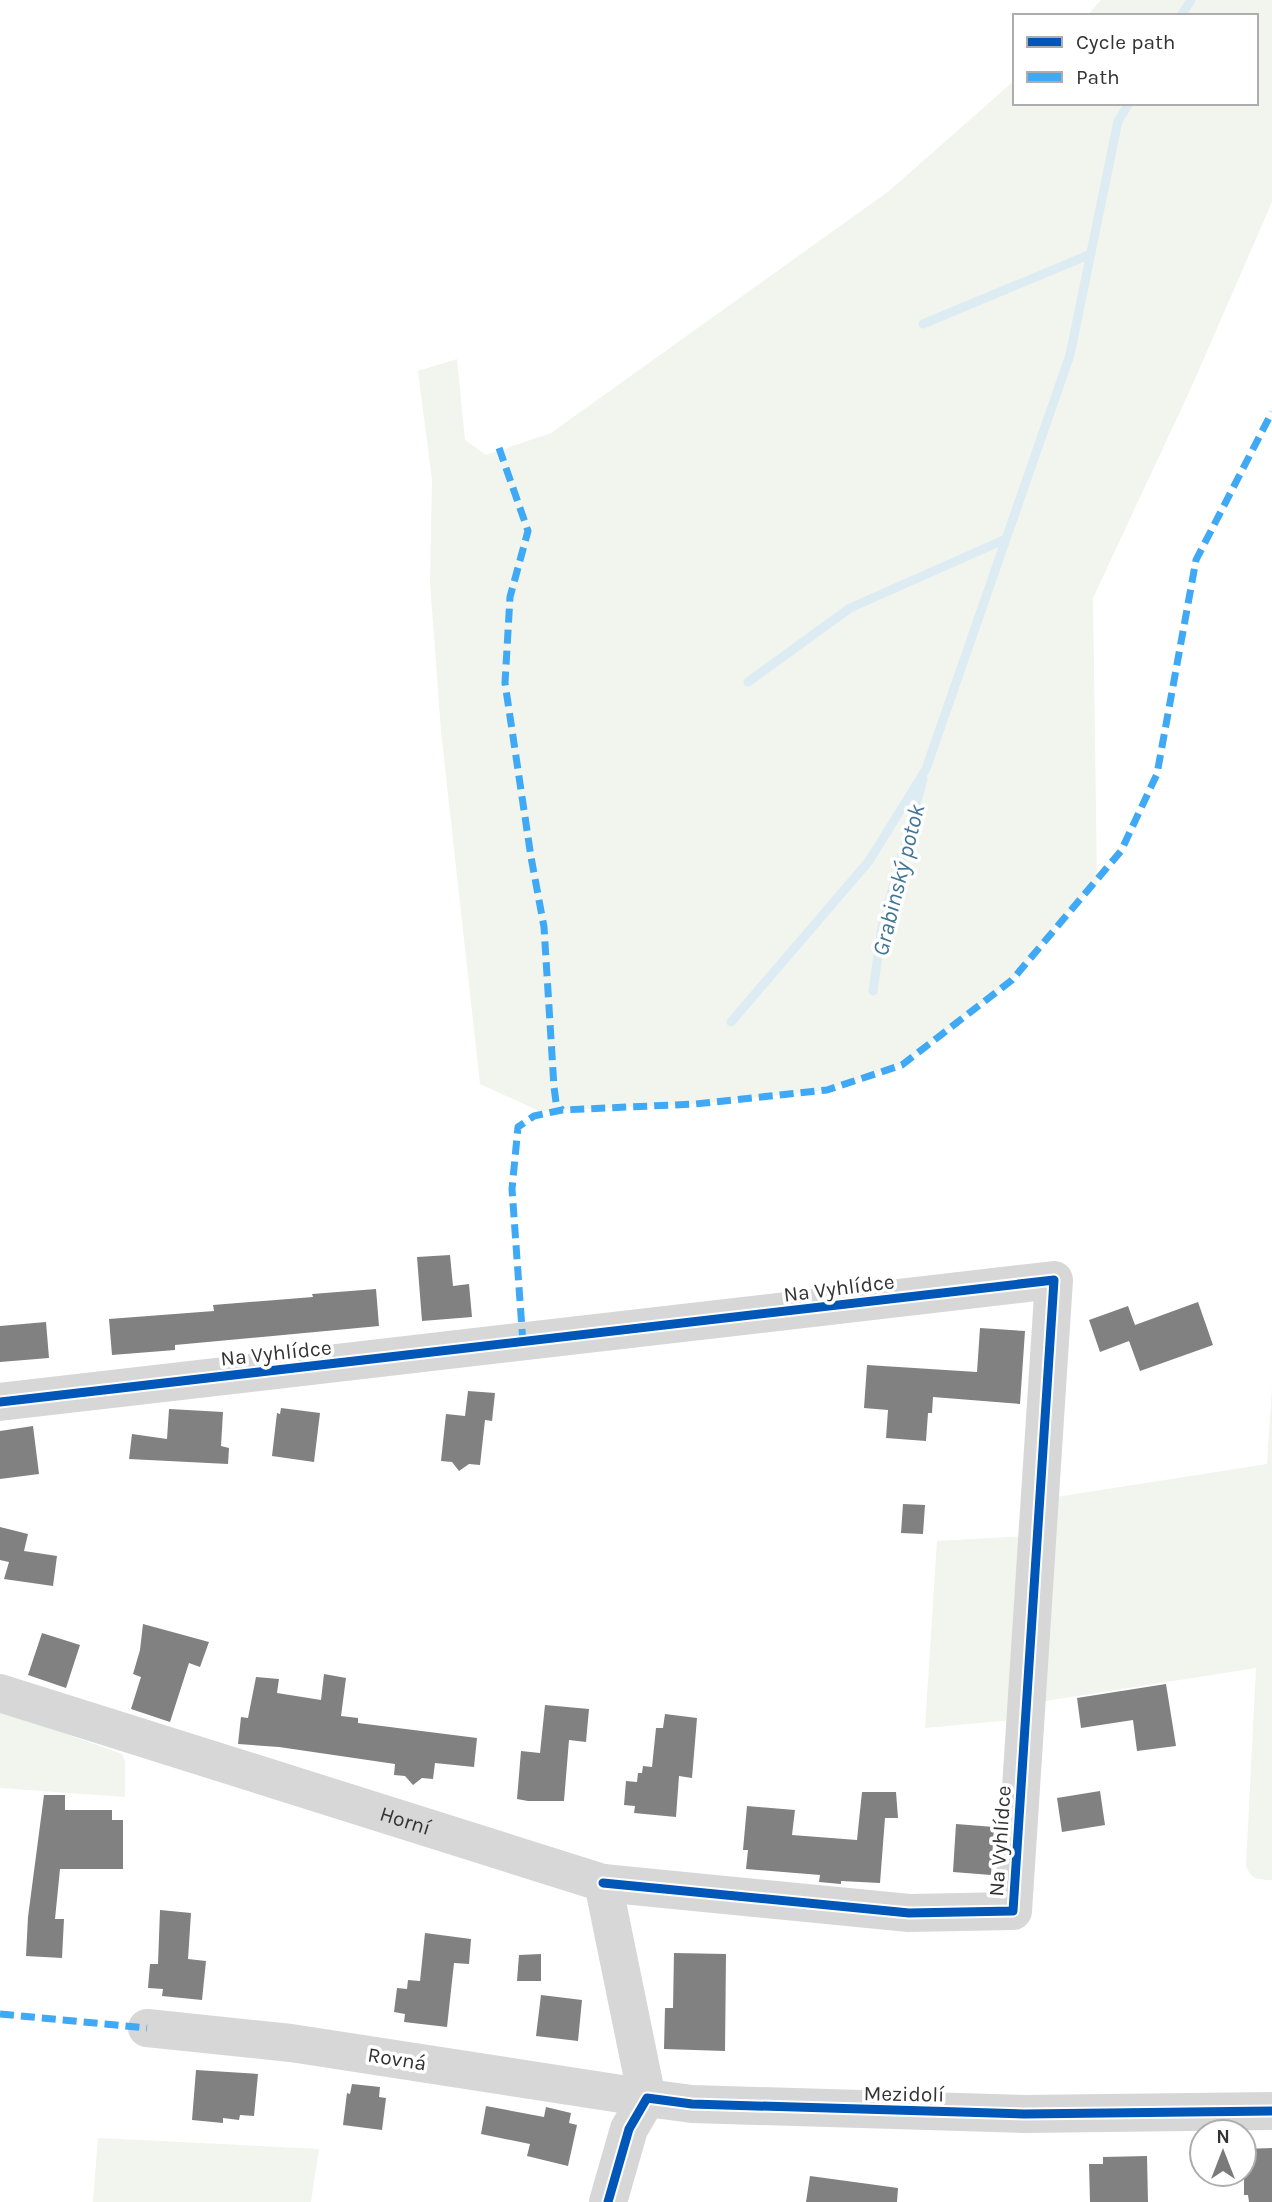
<svg xmlns="http://www.w3.org/2000/svg" width="1272" height="2202" font-family="Karla,sans-serif">
  <rect width="100%" height="100%" fill="#fff"/>
  <path fill="#f1f5ed" d="M1101 0H1272V202L1191 388 1093 598 1097 884 1067 912 1012 980 902 1065 827 1090 695 1104 539 1111 480 1084 441 731 430 582 432 480 418 371 457 359 465 440 486 455 551 433 889 191 1015 80V103H1256V16H1087Z
    M1272 1387V1880C1258 1880 1251 1879 1246 1866L1256 1668 1039 1702 1050 1498 1267 1464Z
    M1026 1536 1012 1720 925 1728 937 1541Z
    M0 1710 122 1754 125 1761V1797L0 1788Z
    M98 2138 319 2149 311 2202H93Z"/>
  <g fill="none" stroke-linecap="round" stroke-linejoin="round">
    <path stroke="#ddebf3" stroke-width="9" d="M1181 16 1191 0
      M923 324 1091 254
      M748 682 850 608 1006 539
      M873 991 882 927 923 779
      M731 1022 869 861 926 769 1070 355 1118 121 1129 103"/>
  </g>
  <path fill="#818181" d="M450 1255 453 1286 469 1284 472 1317 422 1321 417 1257Z
    M376 1289 379 1326 175 1345V1350L112 1355 109 1319 214 1311 213 1305 313 1297 312 1294Z
    M1198 1302 1213 1345 1140 1371 1129 1341 1100 1352 1089 1320 1128 1306 1135 1325Z
    M46 1322 49 1358 0 1362V1326Z
    M980 1328 1025 1331 1020 1404 933 1397 932 1413H928L926 1441 886 1438 888 1410 864 1408 867 1365 977 1372Z
    M468 1391 495 1393 492 1421 485 1420 480 1465 469 1464 459 1471 452 1462 441 1461 446 1414 465 1416Z
    M281 1408 320 1413 314 1462 272 1456 277 1413 280 1414Z
    M169 1409 223 1412 221 1446 229 1448 228 1464 129 1459 132 1434 167 1439Z
    M33 1426 39 1474 0 1479V1431Z
    M903 1504 925 1505 923 1534 901 1533Z
    M0 1527 28 1534 24 1551 57 1556 53 1586 4 1579 9 1562 0 1560Z
    M143 1624 209 1642 200 1667 189 1663 170 1722 131 1709 141 1677 133 1674 140 1650Z
    M42 1633 80 1645 66 1688 28 1675Z
    M324 1674 346 1678 341 1716 358 1718V1723L477 1738 474 1767 435 1763 433 1779 422 1778 413 1785 405 1776 394 1775 395 1764 279 1747 238 1744 241 1717 248 1718 256 1677 279 1679 277 1693 321 1700Z
    M1166 1684 1176 1746 1137 1751 1133 1720 1081 1728 1077 1698Z
    M545 1705 589 1709 586 1742 569 1740 564 1801H528L517 1799 521 1751 540 1753Z
    M665 1714 697 1718 692 1778 679 1776 676 1817 634 1813 635 1806 624 1805 626 1781 637 1782 638 1773H642L643 1766 652 1767 656 1728H663Z
    M1100 1791 1105 1825 1062 1832 1057 1798Z
    M862 1792H896L898 1818H885L880 1883 841 1881V1884L819 1882 820 1875 746 1869 748 1850H743L747 1806 795 1810 792 1835 857 1840Z
    M44 1795H65V1810H112V1820H123V1869H60L55 1919H64L62 1958 26 1956 28 1917Z
    M956 1824 994 1827 991 1875 953 1872Z
    M160 1910 191 1913 188 1959 206 1961 202 2000 162 1996 163 1989 148 1988 150 1964H158Z
    M425 1933 471 1939 469 1964 454 1963 447 2027 404 2022 405 2014 394 2012 397 1988 407 1989 408 1980 420 1981Z
    M674 1953 726 1954 725 2051 664 2049 665 2008H673Z
    M541 1954V1981H517L519 1955Z
    M541 1995 582 2000 578 2041 536 2036Z
    M196 2070 258 2074 254 2116 240 2115 239 2120 223 2118V2123L192 2120Z
    M352 2084 380 2087 379 2097 386 2098 382 2130 343 2125 347 2093 350 2094Z
    M486 2106 544 2117 546 2107 571 2113 569 2123 577 2125 568 2166 527 2156 530 2144 481 2134Z
    M1272 2148V2202H1249L1248 2195H1244V2149Z
    M1147 2156 1148 2202H1090L1089 2164H1103V2157Z
    M810 2176 898 2188 897 2202H806Z"/>
  <g fill="none" stroke-linecap="round" stroke-linejoin="round">
    <g stroke="#d7d7d7" stroke-width="38">
      <path d="M0 1402 1054 1280 1013 1911 909 1913 603 1883"/>
      <path id="s1" d="M0 1693 603 1883 647 2098 291 2043 147 2028"/>
      <path d="M608 2202 629 2129 647 2098 692 2104 1024 2114 1272 2111"/>
    </g>
    <path stroke="#3fa9f5" stroke-width="7" stroke-dasharray="14 7" stroke-linecap="butt" d="M499 448 528 531 510 597 505 683 531 857 544 927 554 1087 556 1102 562 1110
      M523 1343 512 1189 518 1127 534 1116 562 1110 695 1104 827 1090 902 1065 1012 980 1121 851 1157 774 1196 560 1272 412
      M0 2014 147 2028"/>
    <g stroke="#fff" stroke-width="13">
      <path id="cycleway" d="M0 1402 1054 1280 1013 1911 909 1913 603 1883
        M608 2202 629 2129 647 2098 692 2104 1024 2114 1272 2111"/>
    </g>
    <use href="#cycleway" stroke="#0057b8" stroke-width="9"/>
  </g>
  <g text-anchor="middle" stroke-width="7" stroke-linejoin="round" paint-order="stroke">
    <g font-size="21" fill="#333" stroke="#fff">
      <text transform="translate(839 1288) rotate(-7)" y="7">Na Vyhlídce</text>
      <text transform="translate(276 1353) rotate(-6)" y="7">Na Vyhlídce</text>
      <text dy="7" stroke="none"><textPath href="#s1" startOffset="425">Horní</textPath></text>
      <text transform="translate(1000 1841) rotate(-86)" y="7">Na Vyhlídce</text>
      <text transform="translate(397 2059) rotate(9)" y="7">Rovná</text>
      <text transform="translate(904 2094) rotate(1)" y="7">Mezidolí</text>
    </g>
    <g font-size="23" font-style="italic" fill="#3f7597" stroke="#fff">
      <text transform="translate(898 880) rotate(-76)" y="8">Grabinský potok</text>
    </g>
  </g>
  <rect x="1013" y="14" width="245" height="91" fill="#ffffff" stroke="#adadad" stroke-width="2"/>
  <rect x="1027" y="37" width="35" height="10" fill="#0057b8" stroke="#adadad" stroke-width="2"/>
  <text x="1076" y="49" font-size="21" fill="#333333">Cycle path</text>
  <rect x="1027" y="72" width="35" height="10" fill="#3fa9f5" stroke="#adadad" stroke-width="2"/>
  <text x="1076" y="84" font-size="21" fill="#333333">Path</text>
  <g transform="translate(1223 2153)"><circle r="33" fill="#ffffff" stroke="#adadad" stroke-width="2"/>
  <path d="M0-5L12 26L0 18L-12 26Z" fill="#7a7a7a"/>
  <text y="-10" font-size="19" font-weight="bold" text-anchor="middle" fill="#333333">N</text>
  </g>
</svg>
